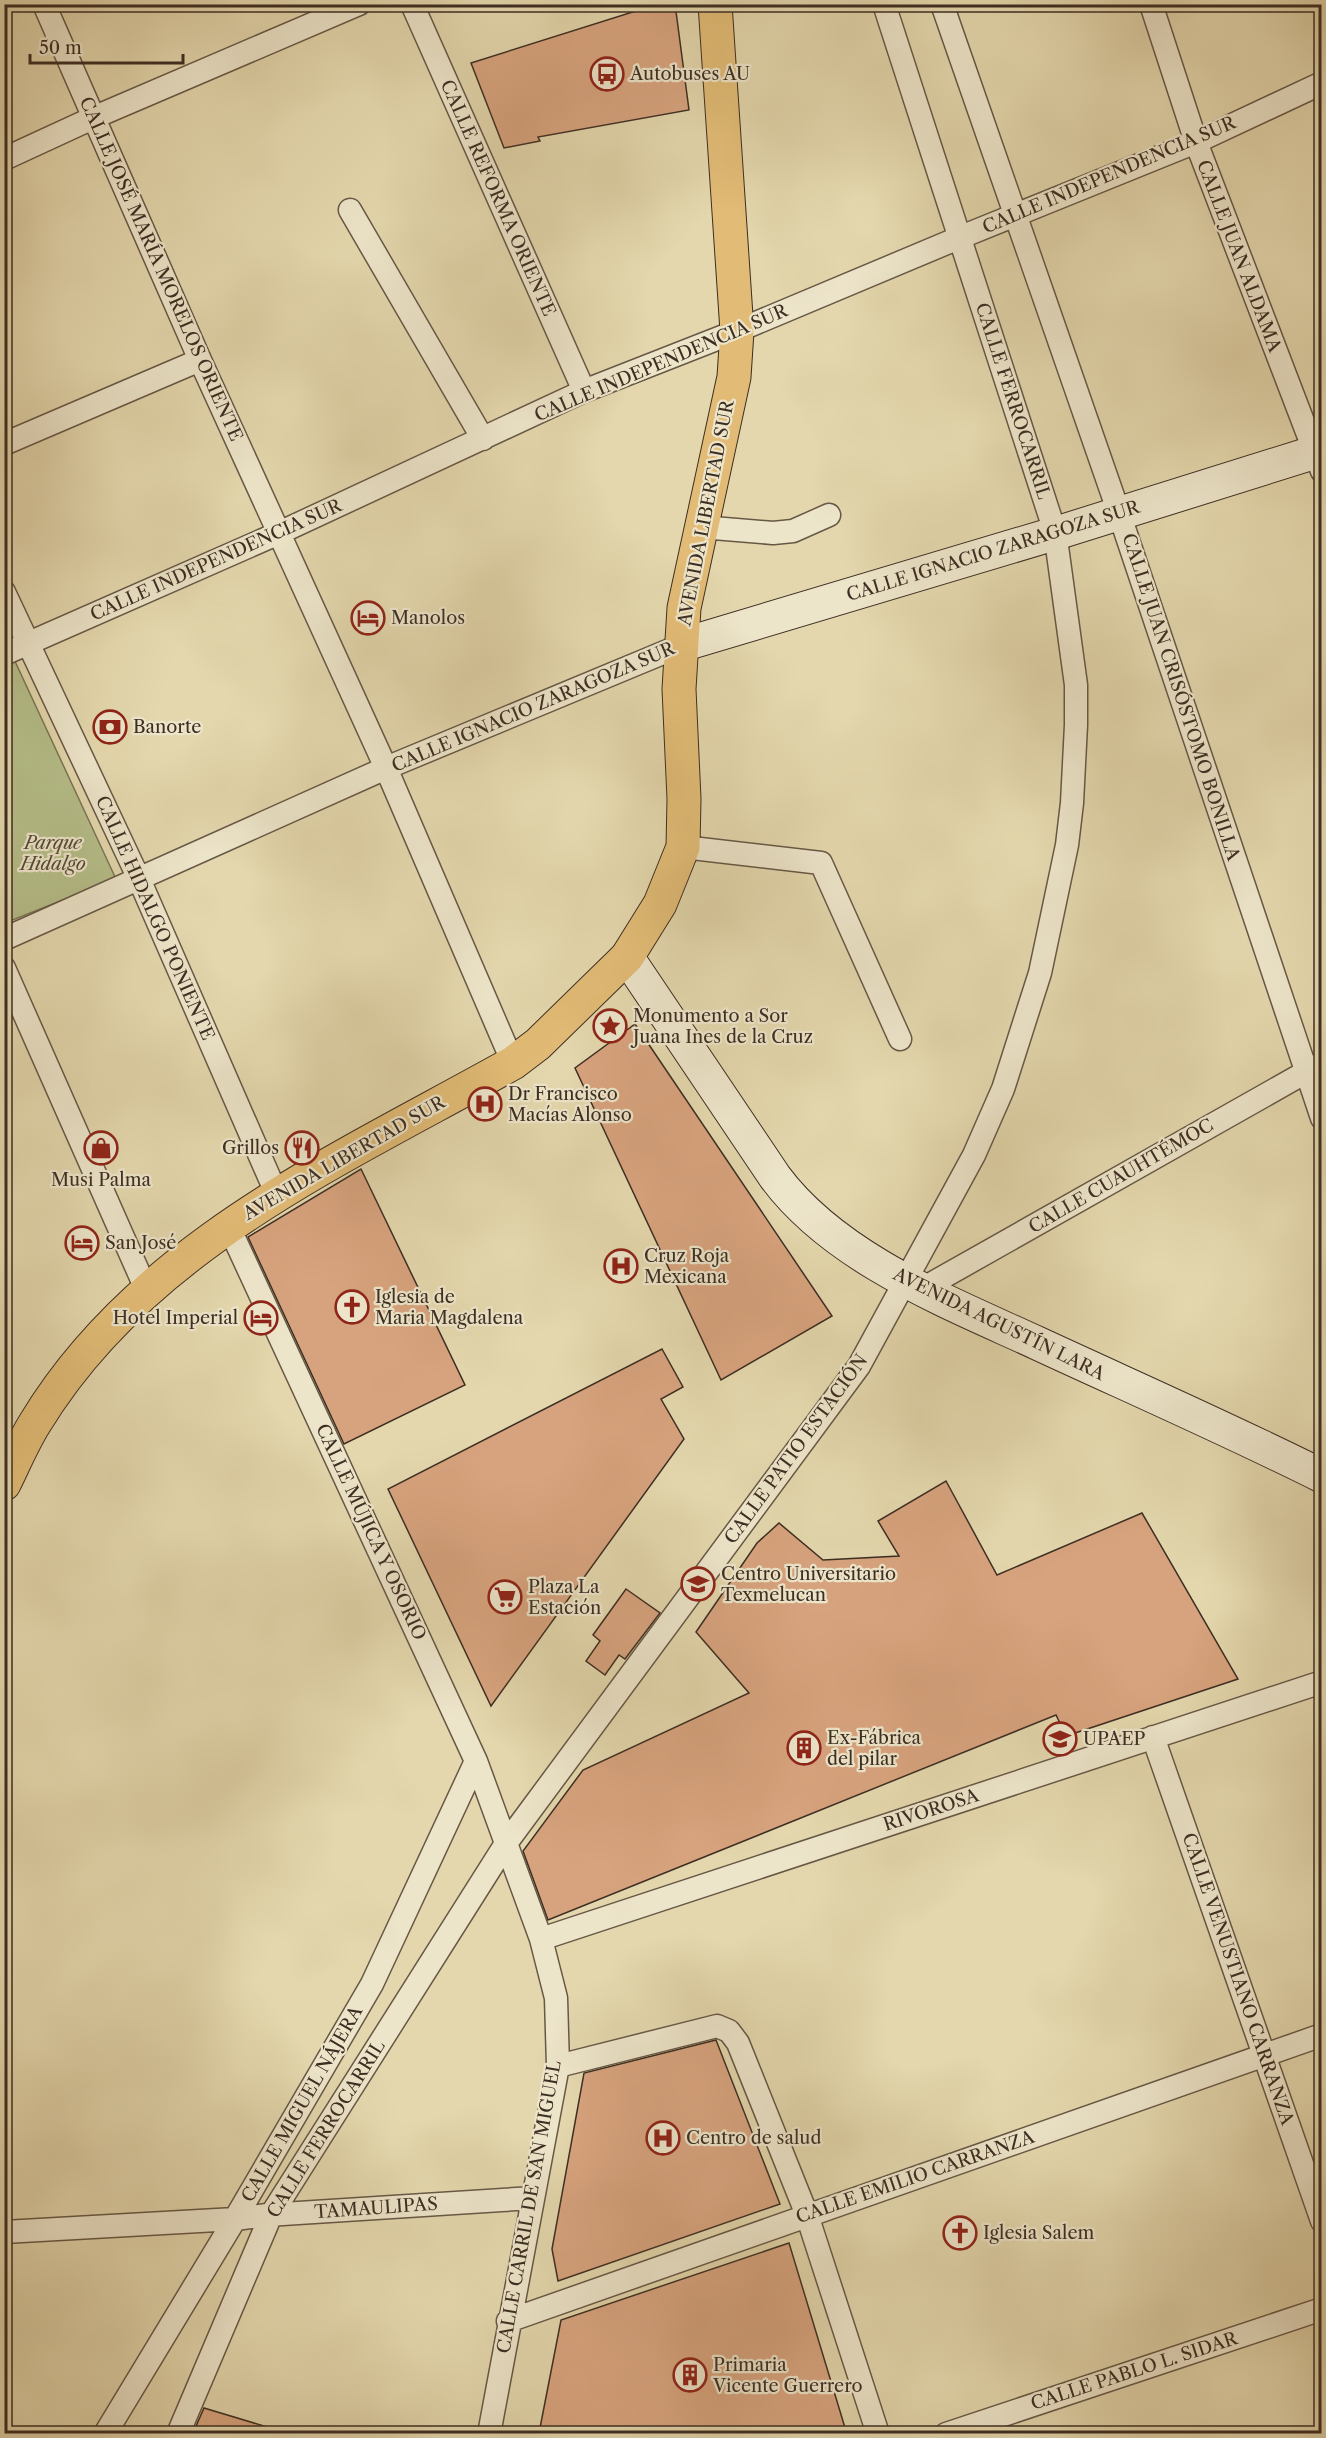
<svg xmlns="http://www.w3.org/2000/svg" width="1326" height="2438" font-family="'Libre Caslon Text',serif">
  <rect width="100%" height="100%" fill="#e4d7ad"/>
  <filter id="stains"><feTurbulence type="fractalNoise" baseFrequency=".00333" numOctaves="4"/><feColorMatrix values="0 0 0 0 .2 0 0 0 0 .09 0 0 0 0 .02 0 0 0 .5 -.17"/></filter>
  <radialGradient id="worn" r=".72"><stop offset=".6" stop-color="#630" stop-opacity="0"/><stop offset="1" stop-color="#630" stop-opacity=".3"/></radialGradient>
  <path fill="#b5be89" stroke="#797656" stroke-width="1.5" d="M13 657 116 879 5 923 4 661Z"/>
  <path fill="#d7a37e" stroke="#3d2e23" stroke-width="1.5" d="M658 4H675L689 110 538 137 540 141 504 148 471 63Z
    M635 1024 832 1316 721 1380 575 1068Z
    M361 1169 465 1385 344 1444 248 1237Z
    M662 1349 683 1387 661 1399 684 1439 491 1706 388 1489Z
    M946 1481 997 1575 1142 1513 1238 1679 1066 1736 1056 1715 548 1920 523 1851 583 1770 749 1693 696 1632 757 1543 779 1523 823 1560 899 1556 878 1521Z
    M626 1589 660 1613 625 1659 619 1655 605 1675 586 1661 600 1641 593 1635Z
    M716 2040 780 2204 558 2281 552 2249 584 2073Z
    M789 2243 846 2431 837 2433H539L561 2320Z
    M204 2408 274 2429V2433H193Z"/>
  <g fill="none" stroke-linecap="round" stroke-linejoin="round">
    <g stroke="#675846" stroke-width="25">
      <path id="street" d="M44 4 200 360 386 768 513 1063
        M412 4 584 391
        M942 4 1119 513 1322 1118
        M1151 4 1196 142 1322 471
        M4 159 95 117 359 4
        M350 210 483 439
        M4 444 200 360
        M701 527 773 533 793 531 829 515
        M4 592 139 879 277 1195
        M4 654 279 533 584 391 737 331 961 237 1196 142 1322 83
        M683 847 821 863 900 1039
        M4 939 386 768 682 645
        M4 968 146 1289
        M228 1225 476 1761 541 1939 556 1998 558 2066 489 2434
        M922 1289 1322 1063
        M1153 1737 1322 2221
        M541 1939 1322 1682
        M558 2066 717 2026 729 2031 738 2043 807 2215 878 2434
        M4 2232 235 2219 267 2215 533 2198
        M508 2321 1322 2035
        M105 2434 235 2219 372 1984 476 1761
        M178 2434 271 2215 507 1842 859 1366 974 1155 1003 1089 1040 973 1067 845 1072 803 1076 725V685L1055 532 884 4
        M946 2434 1322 2309"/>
    </g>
    <g stroke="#3d2e23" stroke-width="35">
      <path id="secondary" d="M682 645 1060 532 1322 450
        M627 957 775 1177C835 1258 948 1302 1037 1343 1132 1387 1228 1429 1322 1476"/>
    </g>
    <g stroke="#3d2e23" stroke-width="35">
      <path id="primary" d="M4 1484C14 1464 23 1442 35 1423 142 1246 340 1160 513 1063L538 1044 627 957 660 904 683 847 684 799 679 689 684 608 734 377 737 331 715 4"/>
    </g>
    <use href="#street" stroke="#ede5ca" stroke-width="22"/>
    <use href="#secondary" stroke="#ede5ca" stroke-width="33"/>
    <use href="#primary" stroke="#e2bc76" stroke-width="33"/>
  </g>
  <defs>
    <g id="bus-ring" transform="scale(1.725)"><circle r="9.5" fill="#ede5ca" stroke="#8f2418" stroke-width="1.5"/><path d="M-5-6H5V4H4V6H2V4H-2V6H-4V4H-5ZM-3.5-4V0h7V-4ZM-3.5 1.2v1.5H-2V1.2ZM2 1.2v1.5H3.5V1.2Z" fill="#8f2418"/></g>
    <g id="hotel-ring" transform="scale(1.725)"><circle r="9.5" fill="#ede5ca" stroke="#8f2418" stroke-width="1.5"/><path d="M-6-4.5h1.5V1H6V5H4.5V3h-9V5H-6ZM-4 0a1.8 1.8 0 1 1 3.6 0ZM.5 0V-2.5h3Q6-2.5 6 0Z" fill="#8f2418"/></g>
    <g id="bank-ring" transform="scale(1.725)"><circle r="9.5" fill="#ede5ca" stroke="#8f2418" stroke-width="1.5"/><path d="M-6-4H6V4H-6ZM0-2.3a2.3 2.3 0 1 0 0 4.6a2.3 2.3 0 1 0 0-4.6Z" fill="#8f2418"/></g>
    <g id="sight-ring" transform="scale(1.725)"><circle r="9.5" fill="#ede5ca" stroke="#8f2418" stroke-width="1.5"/><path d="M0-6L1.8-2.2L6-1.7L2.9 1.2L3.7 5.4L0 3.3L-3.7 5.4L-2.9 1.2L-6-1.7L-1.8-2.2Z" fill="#8f2418"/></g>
    <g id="hospital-ring" transform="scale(1.725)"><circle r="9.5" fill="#ede5ca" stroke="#8f2418" stroke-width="1.5"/><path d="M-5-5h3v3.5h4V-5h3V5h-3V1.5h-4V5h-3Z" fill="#8f2418"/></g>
    <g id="shop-ring" transform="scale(1.725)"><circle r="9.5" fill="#ede5ca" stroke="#8f2418" stroke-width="1.5"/><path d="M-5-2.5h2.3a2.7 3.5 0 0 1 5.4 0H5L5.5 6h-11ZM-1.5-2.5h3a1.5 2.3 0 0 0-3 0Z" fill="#8f2418"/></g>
    <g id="restaurant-ring" transform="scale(1.725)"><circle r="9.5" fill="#ede5ca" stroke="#8f2418" stroke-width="1.5"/><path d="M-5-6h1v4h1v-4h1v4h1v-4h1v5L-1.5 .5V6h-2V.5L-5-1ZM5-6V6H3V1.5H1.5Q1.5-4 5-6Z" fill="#8f2418"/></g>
    <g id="church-ring" transform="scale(1.725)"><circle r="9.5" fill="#ede5ca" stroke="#8f2418" stroke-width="1.5"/><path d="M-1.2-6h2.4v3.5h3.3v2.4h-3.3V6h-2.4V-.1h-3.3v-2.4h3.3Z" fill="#8f2418"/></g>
    <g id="school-ring" transform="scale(1.725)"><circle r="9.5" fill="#ede5ca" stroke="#8f2418" stroke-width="1.5"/><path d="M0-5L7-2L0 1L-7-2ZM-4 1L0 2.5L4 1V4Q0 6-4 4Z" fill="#8f2418"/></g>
    <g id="supermarket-ring" transform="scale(1.725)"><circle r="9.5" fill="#ede5ca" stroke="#8f2418" stroke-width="1.5"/><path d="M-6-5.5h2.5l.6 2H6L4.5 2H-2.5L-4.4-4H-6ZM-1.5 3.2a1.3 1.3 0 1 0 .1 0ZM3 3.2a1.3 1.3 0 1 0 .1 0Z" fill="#8f2418"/></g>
    <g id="building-ring" transform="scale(1.725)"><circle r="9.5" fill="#ede5ca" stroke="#8f2418" stroke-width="1.5"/><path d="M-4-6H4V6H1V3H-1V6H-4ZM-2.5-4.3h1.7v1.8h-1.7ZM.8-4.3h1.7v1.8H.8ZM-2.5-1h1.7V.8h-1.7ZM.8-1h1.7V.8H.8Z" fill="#8f2418"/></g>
  </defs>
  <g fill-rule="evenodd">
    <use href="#bus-ring" x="607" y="74"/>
    <use href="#hotel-ring" x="368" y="618"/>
    <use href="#bank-ring" x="110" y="727"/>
    <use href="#sight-ring" x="610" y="1026"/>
    <use href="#hospital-ring" x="485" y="1104"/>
    <use href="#shop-ring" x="101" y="1148"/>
    <use href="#restaurant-ring" x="302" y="1148"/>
    <use href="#hotel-ring" x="82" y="1243"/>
    <use href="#hospital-ring" x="621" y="1266"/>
    <use href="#church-ring" x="352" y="1307"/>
    <use href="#hotel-ring" x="261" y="1318"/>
    <use href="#school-ring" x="698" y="1584"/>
    <use href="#supermarket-ring" x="505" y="1597"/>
    <use href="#school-ring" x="1060" y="1739"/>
    <use href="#building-ring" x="804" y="1748"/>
    <use href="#hospital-ring" x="663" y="2138"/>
    <use href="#church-ring" x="960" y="2233"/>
    <use href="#building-ring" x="690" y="2375"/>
  </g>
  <g text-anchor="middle" stroke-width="4.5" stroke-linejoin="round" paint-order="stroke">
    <g font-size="18" fill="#3d2e23" stroke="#ede5ca" text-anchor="start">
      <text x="630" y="80">Autobuses AU</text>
      <text x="391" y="624">Manolos</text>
      <text x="133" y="733">Banorte</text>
      <text x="633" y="1022">Monumento a Sor<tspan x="633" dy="21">Juana Ines de la Cruz</tspan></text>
      <text x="508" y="1100">Dr Francisco<tspan x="508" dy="21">Macías Alonso</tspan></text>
      <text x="279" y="1154" text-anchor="end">Grillos</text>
      <text x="101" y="1186" text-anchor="middle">Musi Palma</text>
      <text x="105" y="1249">San José</text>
      <text x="644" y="1262">Cruz Roja<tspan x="644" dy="21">Mexicana</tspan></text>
      <text x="375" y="1303">Iglesia de<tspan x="375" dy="21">Maria Magdalena</tspan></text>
      <text x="238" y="1324" text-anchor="end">Hotel Imperial</text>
      <text x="721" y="1580">Centro Universitario<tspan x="721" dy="21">Texmelucan</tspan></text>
      <text x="528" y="1593">Plaza La<tspan x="528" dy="21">Estación</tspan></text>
      <text x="827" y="1744">Ex-Fábrica<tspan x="827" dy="21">del pilar</tspan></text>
      <text x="1083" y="1745">UPAEP</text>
      <text x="686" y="2144">Centro de salud</text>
      <text x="983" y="2239">Iglesia Salem</text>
      <text x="713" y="2371">Primaria<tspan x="713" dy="21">Vicente Guerrero</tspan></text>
    </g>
    <g font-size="18" fill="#3d2e23" stroke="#ede5ca">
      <text transform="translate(1109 175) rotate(-23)" y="6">CALLE INDEPENDENCIA SUR</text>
      <text transform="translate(498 198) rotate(66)" y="6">CALLE REFORMA ORIENTE</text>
      <text transform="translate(1239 256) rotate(69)" y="6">CALLE JUAN ALDAMA</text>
      <text transform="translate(161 269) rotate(66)" y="6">CALLE JOSÉ MARÍA MORELOS ORIENTE</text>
      <text transform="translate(661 363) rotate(-23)" y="6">CALLE INDEPENDENCIA SUR</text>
      <text transform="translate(1013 401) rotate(72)" y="6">CALLE FERROCARRIL</text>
      <text transform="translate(706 513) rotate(-79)" y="6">AVENIDA LIBERTAD SUR</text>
      <text transform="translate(993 551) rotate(-17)" y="6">CALLE IGNACIO ZARAGOZA SUR</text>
      <text transform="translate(216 560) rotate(-24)" y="6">CALLE INDEPENDENCIA SUR</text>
      <text transform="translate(1181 697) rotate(72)" y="6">CALLE JUAN CRISÓSTOMO BONILLA</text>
      <text transform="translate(533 707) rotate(-23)" y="6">CALLE IGNACIO ZARAGOZA SUR</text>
      <text transform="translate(155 918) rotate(66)" y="6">CALLE HIDALGO PONIENTE</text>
      <text transform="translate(344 1158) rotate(-30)" y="6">AVENIDA LIBERTAD SUR</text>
      <text transform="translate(1121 1176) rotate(-30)" y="6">CALLE CUAUHTÉMOC</text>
      <text transform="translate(999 1324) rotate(26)" y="6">AVENIDA AGUSTÍN LARA</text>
      <text transform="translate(796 1449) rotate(-54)" y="6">CALLE PATIO ESTACIÓN</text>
      <text transform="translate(371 1532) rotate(65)" y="6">CALLE MÚJICA Y OSORIO</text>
      <text transform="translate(931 1810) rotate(-18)" y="6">RIVOROSA</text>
      <text transform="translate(1238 1979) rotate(71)" y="6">CALLE VENUSTIANO CARRANZA</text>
      <text transform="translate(302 2104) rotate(-60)" y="6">CALLE MIGUEL NÁJERA</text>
      <text transform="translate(326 2129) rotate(-58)" y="6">CALLE FERROCARRIL</text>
      <text transform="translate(915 2177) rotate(-19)" y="6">CALLE EMILIO CARRANZA</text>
      <text transform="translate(529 2207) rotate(-80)" y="6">CALLE CARRIL DE SAN MIGUEL</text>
      <text transform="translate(376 2208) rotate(-4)" y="6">TAMAULIPAS</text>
      <text transform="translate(1134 2371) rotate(-18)" y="6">CALLE PABLO L. SIDAR</text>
    </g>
    <g font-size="18" font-style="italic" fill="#554b37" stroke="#ede5ca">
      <text x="53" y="849">Parque<tspan x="53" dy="21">Hidalgo</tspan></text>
    </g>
  </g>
  <rect width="1326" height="2438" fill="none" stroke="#e4d7ad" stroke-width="24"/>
  <rect x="6" y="6" width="1314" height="2426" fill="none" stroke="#3d2e23" stroke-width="3"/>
  <rect x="12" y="12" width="1302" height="2414" fill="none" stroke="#3d2e23" stroke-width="1.5"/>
  <path d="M30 54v9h153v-9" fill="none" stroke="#3d2e23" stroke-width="3"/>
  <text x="39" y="54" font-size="18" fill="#3d2e23" stroke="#ede5ca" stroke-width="4.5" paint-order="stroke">50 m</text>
  <rect width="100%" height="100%" filter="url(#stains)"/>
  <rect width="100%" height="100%" fill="url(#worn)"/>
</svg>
